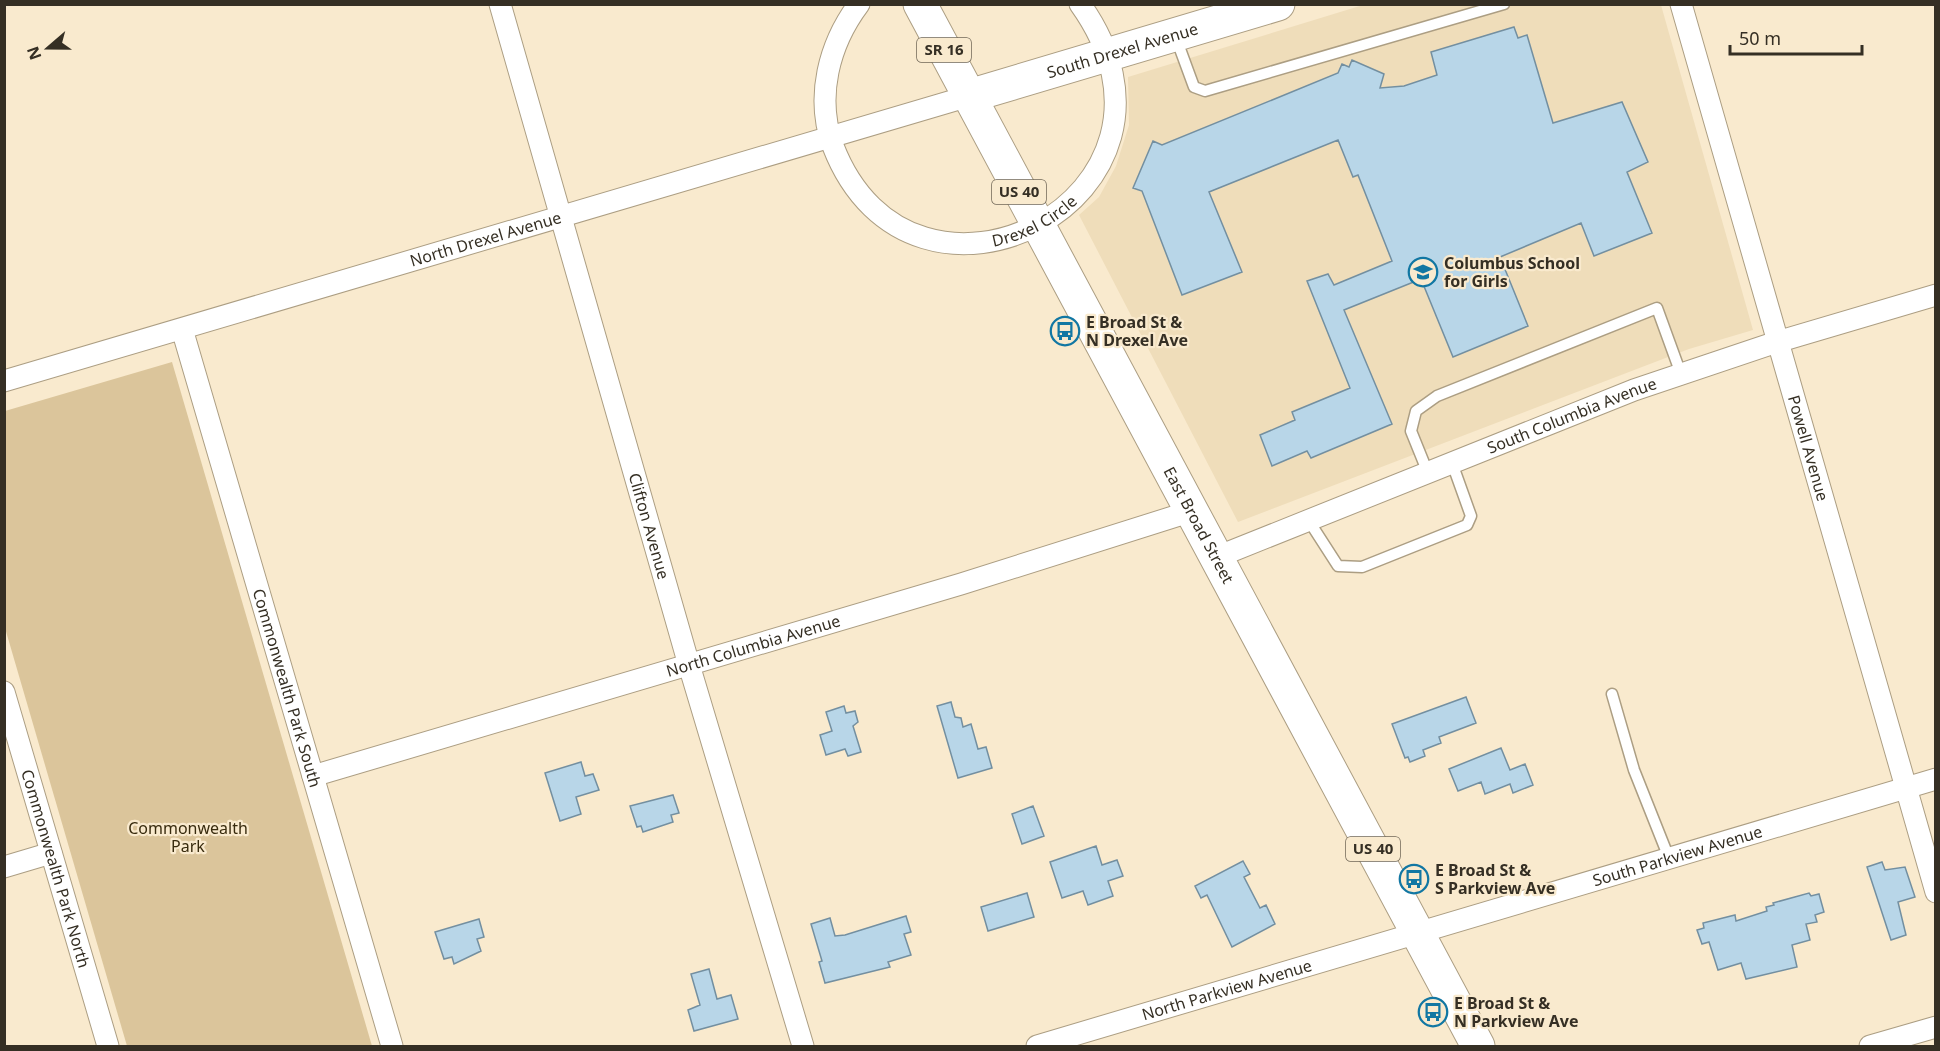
<svg xmlns="http://www.w3.org/2000/svg" width="1940" height="1051" font-family="'Noto Sans',sans-serif">
  <rect width="100%" height="100%" fill="#f9eace"/>
  <path fill="#efddba" d="M1363 5H1661L1753 330 1689 349 1238 522 1079 215 1099 197 1116 166 1129 125 1128 77Z"/>
  <path fill="#dbc59b" d="M172 362 372 1046H127L5 628V411Z"/>
  <path fill="#b8d6e8" stroke="#738fa0" stroke-width="1.5" d="M1514 27 1518 38 1527 35 1553 123 1622 102 1648 162 1627 172 1652 233 1594 256 1581 223 1500 257 1528 326 1453 357 1421 279 1344 310 1392 424 1311 458 1307 451 1272 466 1260 435 1295 420 1292 412 1350 388 1307 281 1328 274 1334 285 1392 261 1358 175 1353 177 1338 140 1209 192 1242 272 1182 295 1142 191 1133 188 1153 141 1162 145 1338 73 1342 64 1349 67 1352 60 1384 74 1380 88 1404 86 1437 75 1431 52Z
    M1466 697 1476 723 1439 737 1441 743 1423 750 1425 756 1410 762 1408 757 1405 758 1392 724Z
    M951 702 955 717 961 718 963 727 971 724 978 749 986 747 992 768 958 778 937 706Z
    M844 706 846 713 855 711 858 722 853 726 861 752 848 756 845 749 826 755 820 735 832 731 826 712Z
    M1501 748 1510 770 1525 764 1533 785 1513 793 1510 784 1485 794 1481 782 1458 791 1449 769Z
    M581 762 585 776 593 774 599 790 576 797 581 814 560 821 545 773Z
    M673 795 679 813 671 815 673 822 643 832 641 826 637 827 630 806Z
    M1033 806 1044 836 1022 844 1012 814Z
    M1096 846 1102 865 1117 860 1123 876 1108 881 1113 896 1088 905 1083 891 1062 898 1050 862Z
    M1243 861 1250 874 1244 877 1260 908 1266 905 1275 924 1232 947 1207 895 1201 898 1195 886Z
    M1882 862 1885 870 1905 867 1915 897 1898 902 1906 935 1891 940 1867 867Z
    M1027 893 1034 917 988 931 981 907Z
    M1809 893 1811 896 1819 894 1824 912 1815 915 1817 922 1806 924 1810 940 1792 945 1797 967 1746 979 1741 963 1718 970 1709 942 1702 944 1697 930 1704 928 1703 923 1735 915 1736 921 1767 911 1766 907 1774 905 1773 903Z
    M906 916 911 932 904 934 911 955 888 962 890 967 825 983 819 962 822 961 811 924 830 918 835 936 845 935Z
    M479 919 484 937 477 939 481 951 454 964 452 957 444 959 435 932Z
    M709 969 717 999 731 995 738 1019 694 1031 688 1010 700 1005 691 974Z"/>
  <g fill="none" stroke-linecap="round" stroke-linejoin="round">
    <g stroke="#ac9e83" stroke-width="13">
      <path id="lane" d="M1176 38 1194 87 1205 91 1504 4
        M1428 473 1411 431 1416 411 1437 396 1657 308 1681 374
        M1309 521 1338 566 1362 567 1467 525 1471 516 1452 463
        M1612 694 1634 770 1669 858"/>
    </g>
    <g stroke="#ac9e83" stroke-width="23">
      <g id="street">
        <path id="s1" d="M500 4 689 665 803 1046"/>
        <path id="s2" d="M859 4C829 44 815 97 833 146 912 352 1218 197 1080 4"/>
        <path id="s3" d="M1681 4 1936 892"/>
        <path id="s4" d="M182 329 392 1046"/>
        <path id="s5" d="M4 381 969 96"/>
        <path id="s6" d="M1217 557 1634 390 1777 342 1936 295"/>
        <path id="s7" d="M4 692 108 1046"/>
        <path id="s8" d="M313 776 961 584 1192 511"/>
        <path d="M4 867 51 853"/>
        <path id="s9" d="M1037 1046 1936 779"/>
        <path d="M1870 1046 1936 1027"/>
      </g>
    </g>
    <g stroke="#ac9e83" stroke-width="35">
      <g id="primary">
        <path id="s10" d="M920 4 1478 1046"/>
        <path id="s11" d="M969 96 1278 4"/>
      </g>
    </g>
    <use href="#lane" stroke="#fff" stroke-width="10"/>
    <use href="#street" stroke="#fff" stroke-width="21"/>
    <use href="#primary" stroke="#fff" stroke-width="33"/>
  </g>
  <defs>
    <g id="school-ring" transform="scale(1.5)"><circle r="9.5" fill="#f9eace" stroke="#1277a3" stroke-width="1.5"/><path d="M0-5L7-2L0 1L-7-2ZM-4 1L0 2.5L4 1V4Q0 6-4 4Z" fill="#1277a3"/></g>
    <g id="bus-ring" transform="scale(1.5)"><circle r="9.5" fill="#f9eace" stroke="#1277a3" stroke-width="1.5"/><path d="M-5-6H5V4H4V6H2V4H-2V6H-4V4H-5ZM-3.5-4V0h7V-4ZM-3.5 1.2v1.5H-2V1.2ZM2 1.2v1.5H3.5V1.2Z" fill="#1277a3"/></g>
  </defs>
  <g fill-rule="evenodd">
    <use href="#school-ring" x="1423" y="272"/>
    <use href="#bus-ring" x="1065" y="331"/>
    <use href="#bus-ring" x="1414" y="879"/>
    <use href="#bus-ring" x="1433" y="1012"/>
  </g>
  <g text-anchor="middle" stroke-width="4.5" stroke-linejoin="round" paint-order="stroke">
    <g fill="#f9eace" stroke="#706757" stroke-width="1.5">
      <rect x="917" y="38" width="54" height="24" rx="4.5"/>
      <rect x="992" y="180" width="54" height="24" rx="4.5"/>
      <rect x="1346" y="837" width="54" height="24" rx="4.5"/>
    </g>
    <g font-size="15" font-weight="bold" fill="#352f24">
      <text x="944" y="55">SR 16</text>
      <text x="1019" y="197">US 40</text>
      <text x="1373" y="854">US 40</text>
    </g>
    <g font-size="16" fill="#352f24" stroke="#f9eace">
      <text dy="6" stroke="none"><textPath href="#s11" startOffset="160">South Drexel Avenue</textPath></text>
      <text dy="6" stroke="none"><textPath href="#s2" startOffset="400">Drexel Circle</textPath></text>
      <text dy="6" stroke="none"><textPath href="#s5" startOffset="502">North Drexel Avenue</textPath></text>
      <text dy="6" stroke="none"><textPath href="#s6" startOffset="382">South Columbia Avenue</textPath></text>
      <text dy="6" stroke="none"><textPath href="#s3" startOffset="462">Powell Avenue</textPath></text>
      <text dy="6" stroke="none"><textPath href="#s10" startOffset="591">East Broad Street</textPath></text>
      <text dy="6" stroke="none"><textPath href="#s1" startOffset="543">Clifton Avenue</textPath></text>
      <text dy="6" stroke="none"><textPath href="#s8" startOffset="459">North Columbia Avenue</textPath></text>
      <text dy="6" stroke="none"><textPath href="#s4" startOffset="374">Commonwealth Park South</textPath></text>
      <text dy="6" stroke="none"><textPath href="#s9" startOffset="668">South Parkview Avenue</textPath></text>
      <text dy="6" stroke="none"><textPath href="#s7" startOffset="184">Commonwealth Park North</textPath></text>
      <text dy="6" stroke="none"><textPath href="#s9" startOffset="198">North Parkview Avenue</textPath></text>
    </g>
    <g font-size="16" font-weight="bold" fill="#352f24" stroke="#f9eace" text-anchor="start">
      <text x="1444" y="269">Columbus School<tspan x="1444" dy="18">for Girls</tspan></text>
      <text x="1086" y="328">E Broad St &amp;<tspan x="1086" dy="18">N Drexel Ave</tspan></text>
      <text x="1435" y="876">E Broad St &amp;<tspan x="1435" dy="18">S Parkview Ave</tspan></text>
      <text x="1454" y="1009">E Broad St &amp;<tspan x="1454" dy="18">N Parkview Ave</tspan></text>
    </g>
    <g font-size="16" fill="#382b0e" stroke="#f9eace">
      <text x="188" y="834">Commonwealth<tspan x="188" dy="18">Park</tspan></text>
    </g>
  </g>
  <rect width="1940" height="1051" fill="none" stroke="#352f24" stroke-width="12"/>
  <g transform="translate(48 48) rotate(250)" stroke="#f9eace" stroke-width="4.5" paint-order="stroke">
  <path d="M0-4.5L10 22L0 15L-10 22Z" fill="#352f24"/>
  <text y="-9" font-size="16" font-weight="bold" text-anchor="middle" fill="#352f24">N</text>
  </g>
  <path d="M1730 45v9h132v-9" fill="none" stroke="#352f24" stroke-width="3"/>
  <text x="1739" y="45" font-size="18" fill="#352f24" stroke="#f9eace" stroke-width="4.5" paint-order="stroke">50 m</text>
</svg>
